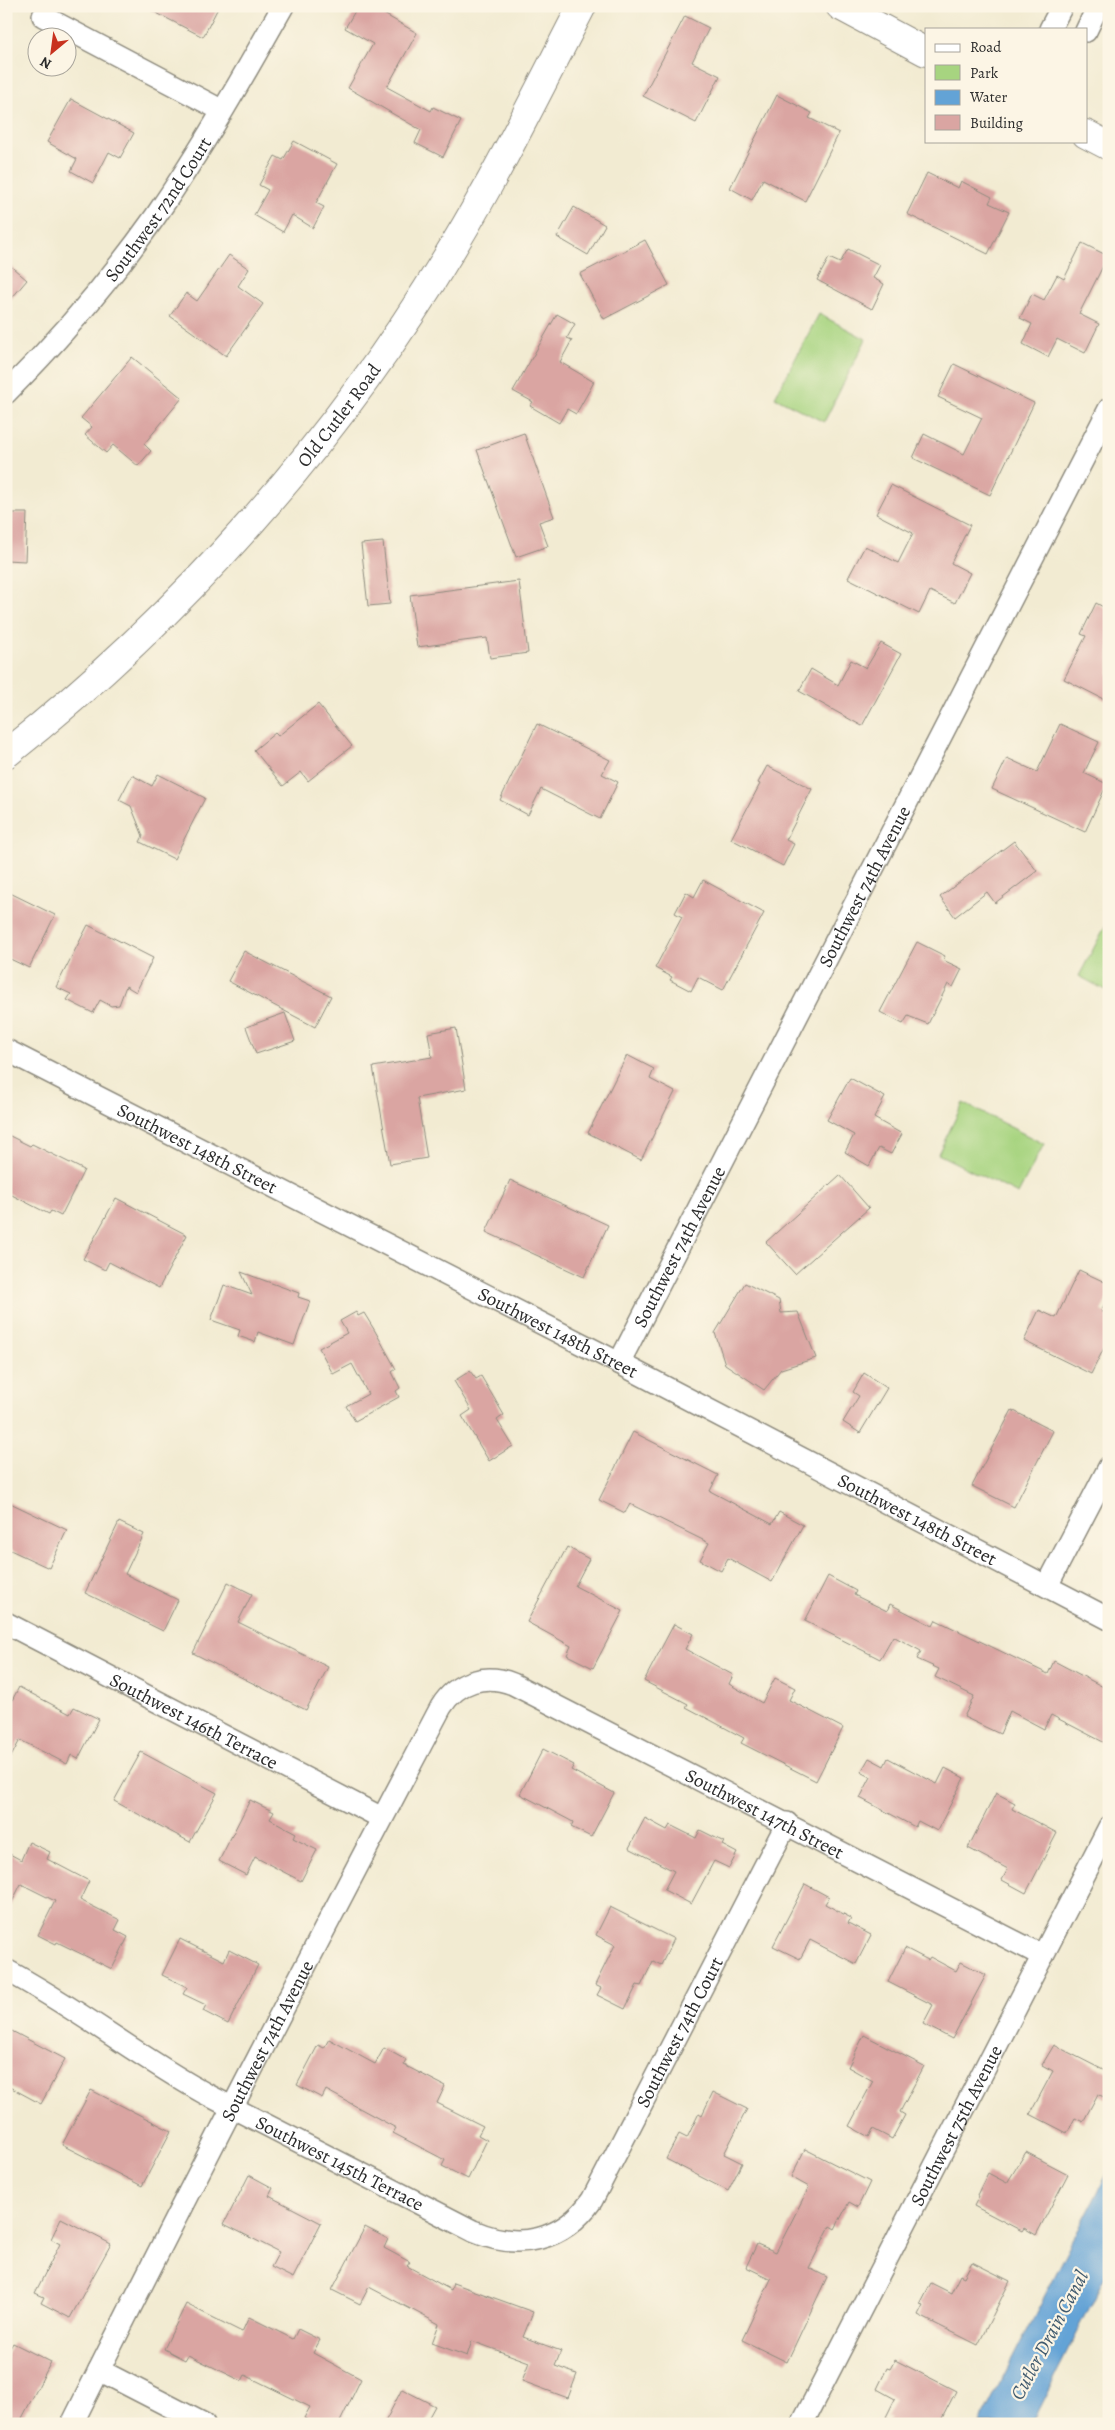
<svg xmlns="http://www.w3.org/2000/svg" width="1115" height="2430" font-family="Alegreya,serif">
  <rect width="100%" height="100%" fill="#fcf5e5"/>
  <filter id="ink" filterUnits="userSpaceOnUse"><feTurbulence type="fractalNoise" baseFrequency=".02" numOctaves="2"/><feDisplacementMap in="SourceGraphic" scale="10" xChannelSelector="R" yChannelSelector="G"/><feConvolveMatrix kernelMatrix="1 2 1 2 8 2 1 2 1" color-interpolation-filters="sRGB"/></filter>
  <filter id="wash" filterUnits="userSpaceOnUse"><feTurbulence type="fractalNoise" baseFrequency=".0096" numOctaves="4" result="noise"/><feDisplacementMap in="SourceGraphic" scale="20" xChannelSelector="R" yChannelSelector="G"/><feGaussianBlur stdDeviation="1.12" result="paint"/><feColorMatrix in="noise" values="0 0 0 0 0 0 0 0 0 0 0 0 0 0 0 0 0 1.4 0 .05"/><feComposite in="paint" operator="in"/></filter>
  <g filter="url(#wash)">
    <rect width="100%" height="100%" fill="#f2ebd2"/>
    <path fill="#a7d480" stroke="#698056" d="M819 314 866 339 824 422 775 397Z
      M1109 919V992L1079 976Z
      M963 1103 1044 1144 1018 1194 938 1154Z"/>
    <path fill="#63a3d6" stroke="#476780" d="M1109 2170V2269L1031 2424H979Z"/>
    <g id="blocks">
      <path fill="#daa5a2" d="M143 6H219L203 37Z
        M358 6H370L417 33 387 87 431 111 433 107 461 121 443 157 415 143 421 130 348 88 373 44 345 28Z
        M685 16 709 28 692 62 720 76 696 123 643 96Z
        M777 95 812 113 809 118 839 133 805 201 763 179 752 200 730 188Z
        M71 99 134 133 120 158 109 152 93 183 71 171 77 159 47 142Z
        M294 141 337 164 316 203 324 207 313 228 292 215 283 232 254 215 268 190 259 185 275 156 283 160Z
        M927 173 958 188 961 181 992 197 989 203 1009 212 988 254 907 214Z
        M574 207 605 225 588 255 557 237Z
        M645 240 669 285 604 319 580 274Z
        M1082 243 1108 256 1079 314 1099 324 1085 353 1057 339 1048 357 1023 344 1032 324 1020 318 1032 294 1044 300 1057 275 1064 279Z
        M848 249 880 265 873 278 884 284 872 309 817 280 829 258 840 263Z
        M229 255 249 269 238 286 263 304 226 356 170 316 186 293 197 301Z
        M6 262 27 280 6 305Z
        M557 314 575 324 567 338 572 340 560 362 594 382 576 414 567 409 559 423 530 406 533 402 513 391Z
        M132 357 182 398 144 444 151 451 138 466 113 445 106 453 85 435 92 427 81 418Z
        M954 364 1034 403 990 495 913 458 924 434 964 454 982 418 938 397Z
        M524 433 554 517 539 522 548 546 516 557 477 450Z
        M891 485 970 525 951 563 970 573 955 603 930 591 919 614 848 578 865 546 898 563 913 533 876 514Z
        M6 513H27L25 561 6 560Z
        M383 542 390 604 368 606 361 544Z
        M519 581 528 653 490 658 487 638 417 647 410 595Z
        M1096 603 1109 610V702L1064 679 1086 636 1081 634Z
        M881 643 901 654 862 726 799 691 811 669 838 685 851 660 866 668Z
        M318 704 352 746 308 781 301 772 283 786 254 750 275 733 278 736Z
        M537 724 610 760 602 774 618 782 600 819 541 789 528 815 500 800Z
        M1060 724 1099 742 1084 773 1107 784 1085 832 992 789 1007 758 1037 772Z
        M767 766 812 789 786 840 794 844 783 866 731 839 760 784 758 783Z
        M158 774 205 798 174 859 140 842 143 836 131 806 119 800 132 775 152 786Z
        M1014 841 1037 871 995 903 987 892 955 917 940 897Z
        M703 880 764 913 723 990 698 977 691 991 670 980 672 977 655 968 682 917 675 913 686 892 694 897Z
        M6 891 55 915 29 968 6 957Z
        M88 925 153 958 136 992 126 986 119 1005 111 1006 100 1000 93 1013 67 1000 71 994 56 987Z
        M917 942 945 956 943 960 962 969 953 987 948 984 928 1024 908 1016 903 1024 880 1012Z
        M244 951 331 996 315 1027 228 981Z
        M285 1013 295 1041 256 1054 246 1027Z
        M456 1028 466 1089 417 1098 427 1158 390 1164 373 1067 432 1057 428 1033Z
        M627 1055 654 1069 650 1079 675 1092 641 1160 588 1133Z
        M850 1078 885 1097 874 1118 902 1134 891 1154 879 1148 869 1166 845 1152 854 1135 827 1120Z
        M6 1134 30 1146 32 1144 84 1170 61 1216 51 1211 49 1214 6 1192Z
        M840 1175 869 1208 795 1274 766 1242Z
        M510 1180 608 1225 584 1277 486 1232Z
        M116 1198 187 1235 159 1288 109 1262 105 1270 83 1259Z
        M1079 1270 1109 1284V1295L1101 1311 1109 1315V1338L1091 1374 1024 1341 1039 1310 1056 1318Z
        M241 1272 299 1293 298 1297 310 1301 294 1345 258 1332 255 1342 238 1336 240 1330 211 1320 224 1285 252 1295Z
        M745 1283 779 1300 781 1313 798 1312 816 1358 781 1369 764 1390 725 1364 715 1333Z
        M356 1312 358 1316 364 1313 375 1331 396 1369 392 1372 400 1388 396 1391 399 1397 355 1421 346 1406 368 1394 352 1364 333 1374 319 1348 347 1333 340 1321Z
        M470 1371 476 1379 481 1376 504 1415 497 1420 513 1446 489 1461 462 1416 471 1410 454 1381Z
        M864 1373 887 1388 860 1433 843 1422 859 1396 853 1392Z
        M1012 1410 1053 1431 1014 1507 972 1486Z
        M633 1432 718 1475 710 1491 772 1524 779 1512 803 1525 772 1582 728 1558 721 1571 700 1560 709 1543 630 1504 625 1513 599 1500Z
        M6 1501 67 1530 49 1568 6 1548Z
        M119 1522 144 1534 125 1574 178 1600 163 1631 85 1593Z
        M567 1547 589 1559 575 1586 623 1611 593 1668 567 1655 571 1646 527 1622Z
        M828 1576 856 1591 854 1595 887 1611 890 1604 933 1626 936 1620 1048 1674 1054 1661 1109 1690V1745L1051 1715 1044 1729 1010 1711 1000 1734 964 1717 974 1696 935 1677 939 1669 917 1659 921 1651 893 1636 880 1659 805 1621Z
        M228 1582 252 1594 238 1622 328 1667 306 1710 193 1653Z
        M674 1624 693 1634 685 1649 733 1675 729 1684 762 1703 775 1678 795 1688 789 1700 843 1728 816 1781 741 1743 744 1738 686 1707 688 1704 644 1681Z
        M19 1687 70 1714 74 1707 99 1719 78 1759 71 1755 67 1764 20 1740 6 1766V1712Z
        M543 1749 574 1765 571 1770 614 1793 591 1837 571 1827 573 1822 520 1794Z
        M141 1752 217 1793 190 1842 114 1801Z
        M869 1758 884 1766 888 1758 937 1784 945 1768 964 1778 937 1831 918 1821 915 1827 860 1798 871 1777 861 1772Z
        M996 1793 1015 1803 1012 1809 1057 1833 1026 1893 1002 1880 1008 1869 968 1848Z
        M250 1800 274 1812 270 1819 296 1833 293 1838 317 1850 301 1881 255 1857 246 1875 219 1861Z
        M645 1818 667 1830 670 1825 696 1838 700 1830 724 1842 722 1845 737 1853 729 1868 714 1861 691 1904 664 1890 674 1871 629 1848Z
        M29 1842 50 1852 47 1859 89 1881 80 1900 120 1920 115 1930 128 1937 112 1969 57 1942 56 1944 38 1935 55 1901 21 1884 6 1914V1852L21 1860Z
        M805 1884 829 1897 825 1904 851 1918 848 1923 871 1935 856 1964 810 1940 800 1959 773 1946Z
        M610 1907 674 1939 661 1965 653 1961 641 1986 637 1985 625 2009 597 1995 601 1988 595 1985 615 1945 596 1935Z
        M180 1939 224 1961 229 1950 258 1965 228 2024 203 2011 206 2005 183 1994 187 1987 162 1975Z
        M905 1948 928 1960 930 1957 956 1971 961 1962 986 1975 952 2039 923 2024 933 2005 888 1982Z
        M6 2028 65 2059 41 2104 6 2085Z
        M864 2035 924 2066 900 2112 905 2115 892 2139 873 2129 869 2137 849 2126 873 2081 848 2067Z
        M329 2039 375 2064 384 2048 406 2060 404 2065 445 2086 437 2103 483 2126 478 2135 487 2140 468 2179 442 2166 445 2160 393 2133 396 2128 326 2090 322 2098 297 2085 318 2045 324 2048Z
        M1054 2045 1109 2073V2100L1098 2094 1083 2122 1075 2118 1067 2133 1030 2114 1053 2071 1042 2065Z
        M91 2090 171 2131 142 2186 62 2145Z
        M713 2092 747 2109 724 2154 742 2163 728 2191 666 2159 679 2134 687 2138 699 2113 702 2115Z
        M805 2149 870 2182 858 2207 849 2202 835 2229 830 2226 809 2268 827 2277 787 2362 742 2340 771 2279 746 2267 757 2244 776 2252 809 2187 791 2177Z
        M1026 2152 1068 2174 1036 2235 1024 2228 1022 2231 974 2206 979 2196 977 2195 988 2173 1007 2183Z
        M249 2175 273 2188 269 2196 321 2223 293 2278 271 2267 279 2252 224 2224Z
        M61 2218 111 2244 70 2318 41 2303 44 2297 35 2293 60 2244 51 2239Z
        M365 2227 388 2239 384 2248 410 2262 407 2266 451 2290 453 2283 533 2312 523 2337 561 2351 555 2366 577 2374 568 2398 522 2381 529 2362 472 2341 467 2356 432 2343 439 2324 369 2287 360 2304 332 2290Z
        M972 2262 1010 2281 978 2345 918 2315 923 2305 920 2304 931 2283 951 2293 960 2275 964 2277Z
        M186 2304 242 2332 249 2317 293 2339 298 2329 320 2340 313 2353 361 2379 339 2424H315L304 2418 310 2407 245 2375 242 2381 188 2355 185 2360 164 2349Z
        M13 2343 51 2362 19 2424H6V2355Z
        M895 2360 956 2391 939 2424H887L890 2419 886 2417 895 2399 877 2389 887 2368 890 2369Z
        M402 2389 435 2406 425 2424H384Z"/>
    </g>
  </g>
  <g filter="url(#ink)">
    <use href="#blocks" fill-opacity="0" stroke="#8e8b7e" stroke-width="1"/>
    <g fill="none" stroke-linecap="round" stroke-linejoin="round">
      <g stroke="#8e8b7e" stroke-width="24">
        <g id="minor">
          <path d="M43 16 221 110"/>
          <path d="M1050 29 1062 6"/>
          <path d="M1086 31 1098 6"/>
          <path id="s1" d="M6 393C60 339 111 279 155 217 202 149 243 77 283 6"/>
          <path id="s2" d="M6 1050 619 1363 1109 1619"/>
          <path id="s3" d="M619 1363 1109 409"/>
          <path d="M1047 1586 1109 1467"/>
          <path id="s4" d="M6 1623 382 1818"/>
          <path id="s5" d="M6 1970C76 2007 137 2056 206 2094L473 2231C519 2251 563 2241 592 2200L787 1823"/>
          <path d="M99 2370 204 2424"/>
          <path id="s6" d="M72 2424C192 2183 316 1944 441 1707 457 1681 486 1673 513 1684L1043 1956"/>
          <path id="s7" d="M802 2424 1109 1827"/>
        </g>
      </g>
      <g stroke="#8e8b7e" stroke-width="30">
        <g id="secondary">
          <path d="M840 6 926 52"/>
          <path d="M1086 134 1109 146"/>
          <path id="s8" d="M6 754C183 614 337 441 453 247 500 169 540 87 582 6"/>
        </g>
      </g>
      <use href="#minor" stroke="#fff" stroke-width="21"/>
      <use href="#secondary" stroke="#fff" stroke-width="28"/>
    </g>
  </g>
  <g text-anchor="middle" stroke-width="4.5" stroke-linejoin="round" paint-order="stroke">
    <g font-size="19" fill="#2b2b2b" stroke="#fcf5e5">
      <text dy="7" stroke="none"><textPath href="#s1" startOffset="239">Southwest 72nd Court</textPath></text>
      <text dy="7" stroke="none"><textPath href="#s8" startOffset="476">Old Cutler Road</textPath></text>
      <text dy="7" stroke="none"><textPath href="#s3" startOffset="536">Southwest 74th Avenue</textPath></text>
      <text dy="7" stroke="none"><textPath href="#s2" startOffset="215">Southwest 148th Street</textPath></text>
      <text dy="7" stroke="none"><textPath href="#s3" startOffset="131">Southwest 74th Avenue</textPath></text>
      <text dy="7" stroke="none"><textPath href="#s2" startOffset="620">Southwest 148th Street</textPath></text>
      <text dy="7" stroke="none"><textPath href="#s2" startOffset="1025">Southwest 148th Street</textPath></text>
      <text dy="7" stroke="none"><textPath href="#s4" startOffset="212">Southwest 146th Terrace</textPath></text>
      <text dy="7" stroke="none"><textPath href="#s6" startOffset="1172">Southwest 147th Street</textPath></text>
      <text dy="7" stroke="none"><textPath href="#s5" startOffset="859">Southwest 74th Court</textPath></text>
      <text dy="7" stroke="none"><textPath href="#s6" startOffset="430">Southwest 74th Avenue</textPath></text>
      <text dy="7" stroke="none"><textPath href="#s7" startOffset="336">Southwest 75th Avenue</textPath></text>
      <text dy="7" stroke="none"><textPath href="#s5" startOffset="386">Southwest 145th Terrace</textPath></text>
    </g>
    <g font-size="20" font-style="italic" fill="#415b6f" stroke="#fcf5e5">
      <text transform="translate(1049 2335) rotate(-62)" y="7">Cutler Drain Canal</text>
    </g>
  </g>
  <rect width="1115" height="2430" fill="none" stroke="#fcf5e5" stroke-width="25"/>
  <rect x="925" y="28" width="162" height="115" fill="#fcf5e5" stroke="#a8a49b"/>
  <rect x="935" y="44" width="25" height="8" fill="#ffffff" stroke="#a8a49b"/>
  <text x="970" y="52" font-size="15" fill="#2b2b2b">Road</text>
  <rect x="935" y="65" width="25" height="15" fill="#a7d480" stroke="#a8a49b"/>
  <text x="970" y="78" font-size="15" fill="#2b2b2b">Park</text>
  <rect x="935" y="90" width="25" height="15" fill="#63a3d6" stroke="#a8a49b"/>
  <text x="970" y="102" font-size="15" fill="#2b2b2b">Water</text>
  <rect x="935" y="115" width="25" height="15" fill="#daa5a2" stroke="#a8a49b"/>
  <text x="970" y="128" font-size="15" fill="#2b2b2b">Building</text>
  <g transform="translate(52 52) rotate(209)"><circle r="24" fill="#fcf5e5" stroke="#a8a49b"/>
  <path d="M0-4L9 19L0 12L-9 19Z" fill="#c8321e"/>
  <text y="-8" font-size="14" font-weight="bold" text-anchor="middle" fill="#2b2b2b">N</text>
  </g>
</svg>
